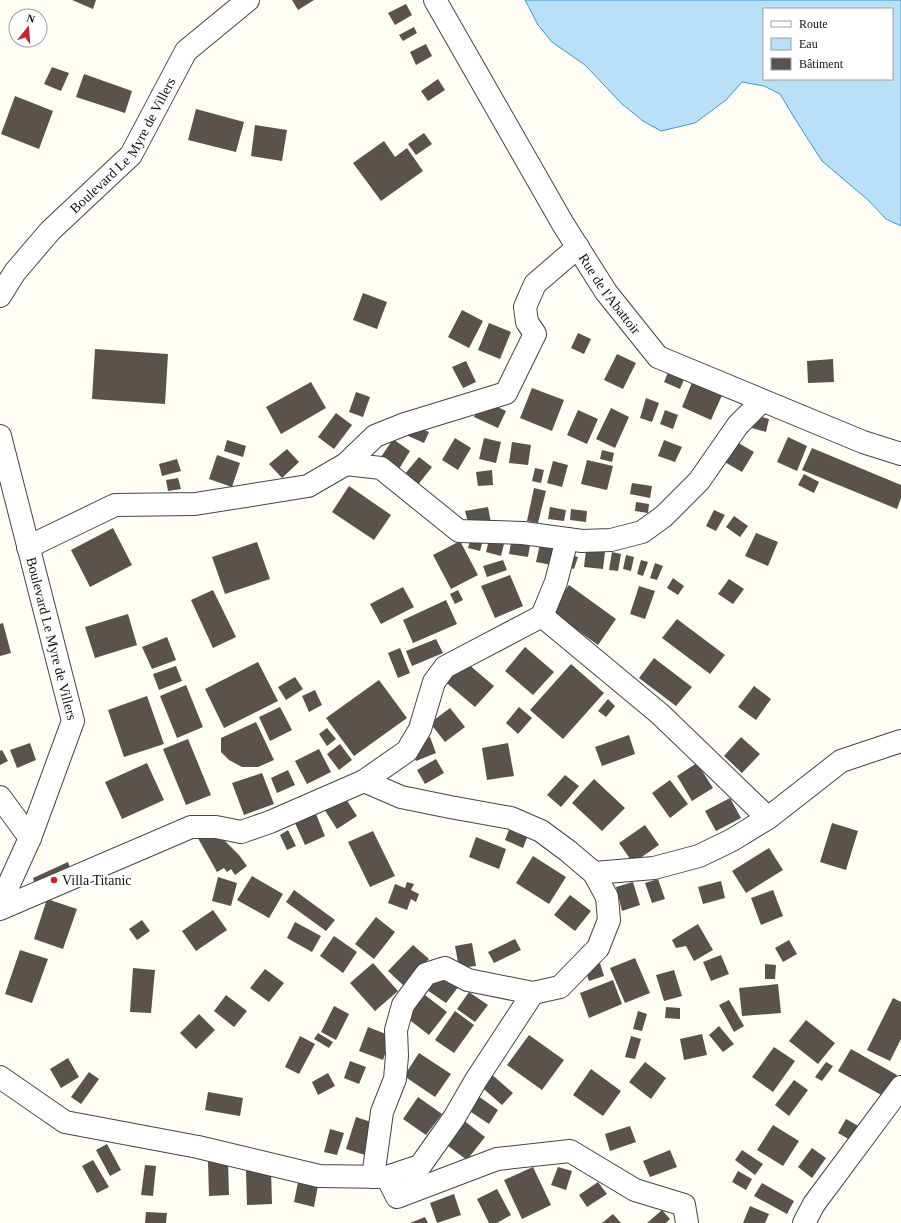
<svg xmlns="http://www.w3.org/2000/svg" width="901" height="1223" font-family="Georgia,serif">
  <rect width="100%" height="100%" fill="#fffdf5"/>
  <path fill="#b9e0f7" stroke="#3f96cf" fill-rule="evenodd" d="M525 0H901V226L886 219 868 200 822 161 795 119 780 94 764 86 742 82 726 100 695 123 661 131 643 121 622 104 585 65 552 42 538 25ZM764 9H892V79H764Z"/>
  <path fill="#5a524d" d="M72 0H96L93 9Z
    M292 0H314L298 10Z
    M406 4 412 15 395 25 388 13Z
    M414 27 417 33 403 41 399 35Z
    M426 44 432 56 416 65 410 52Z
    M52 67 69 73 61 91 44 84Z
    M84 74 132 91 125 113 76 97Z
    M438 79 445 90 428 101 421 91Z
    M15 96 53 111 39 149 1 134Z
    M196 109 244 122 236 152 188 140Z
    M255 125 287 130 282 161 251 156Z
    M424 133 432 144 416 155 408 144Z
    M384 141 395 157 407 148 423 171 381 201 353 163Z
    M363 293 387 302 377 329 353 320Z
    M462 310 483 321 469 348 448 337Z
    M489 323 511 332 500 359 478 350Z
    M578 333 591 339 584 354 571 348Z
    M95 349 168 354 165 404 92 399Z
    M617 354 636 363 623 389 604 380Z
    M833 359 834 382 808 383 807 361Z
    M466 361 476 382 463 388 452 367Z
    M669 370 685 377 680 389 664 382Z
    M693 380 723 393 711 420 682 407Z
    M311 382 326 408 281 434 266 407Z
    M532 388 564 400 552 431 520 418Z
    M356 392 370 397 363 417 349 412Z
    M646 398 659 403 652 422 640 418Z
    M483 400 506 411 498 428 474 417Z
    M611 408 629 417 615 448 596 439Z
    M578 410 598 419 587 444 567 435Z
    M665 410 678 415 673 429 660 424Z
    M336 413 352 425 334 449 318 437Z
    M755 415 769 419 766 432 752 428Z
    M409 423 429 432 424 443 404 434Z
    M788 437 807 446 797 471 777 462Z
    M455 438 471 448 458 470 442 460Z
    M484 438 501 442 496 463 479 459Z
    M393 439 410 451 399 469 381 457Z
    M227 440 246 446 243 457 224 451Z
    M664 440 682 447 675 462 658 456Z
    M735 441 754 452 742 472 723 461Z
    M512 442 531 445 528 465 509 463Z
    M812 448 901 485V498L897 509 802 470Z
    M287 449 299 462 282 478 269 464Z
    M602 450 614 453 612 462 600 459Z
    M217 455 240 463 232 487 209 479Z
    M419 457 432 467 417 486 404 475Z
    M177 459 181 471 162 476 159 464Z
    M587 460 613 466 607 490 581 484Z
    M553 461 568 465 562 487 547 483Z
    M535 468 544 470 541 483 532 481Z
    M492 470 493 485 478 486 476 472Z
    M804 474 819 482 814 493 798 485Z
    M178 478 181 489 168 491 166 480Z
    M632 483 652 486 650 498 630 494Z
    M349 486 391 515 374 540 332 512Z
    M534 488 546 491 538 523 527 521Z
    M636 502 649 504 648 513 635 511Z
    M488 507 491 523 469 526 465 511Z
    M550 507 566 510 564 521 548 519Z
    M571 509 587 511 586 522 570 520Z
    M714 510 725 515 716 531 706 526Z
    M734 516 748 526 740 537 726 527Z
    M113 528 132 565 90 587 71 550Z
    M756 533 778 542 768 566 745 556Z
    M490 536 505 540 501 556 486 552Z
    M471 537 483 540 480 551 468 548Z
    M460 541 478 575 451 589 433 555Z
    M257 542 270 579 225 594 212 557Z
    M511 542 530 545 528 557 509 554Z
    M540 544 560 548 557 566 536 562Z
    M586 550 605 552 603 569 584 567Z
    M612 552 621 554 618 571 609 570Z
    M566 553 578 557 574 569 562 565Z
    M626 555 634 557 631 571 623 569Z
    M503 560 507 570 487 577 483 566Z
    M641 560 648 562 643 576 637 574Z
    M655 563 663 566 657 580 650 578Z
    M510 575 523 606 495 618 481 586Z
    M673 578 684 586 678 595 667 588Z
    M729 579 744 589 733 604 718 594Z
    M569 585 616 619 598 645 550 611Z
    M639 586 655 591 645 619 630 614Z
    M403 587 414 607 381 624 370 604Z
    M213 590 236 637 213 648 191 600Z
    M458 590 463 600 455 604 450 594Z
    M446 600 457 624 413 643 403 620Z
    M128 614 137 645 95 658 85 627Z
    M677 619 725 655 710 674 662 638Z
    M3 623 11 653 0 656V624Z
    M167 637 176 660 152 669 142 647Z
    M436 639 443 653 412 666 406 651Z
    M525 647 554 672 533 695 505 671Z
    M400 648 410 673 398 678 388 653Z
    M461 658 494 686 475 707 442 679Z
    M654 658 692 687 676 706 639 678Z
    M258 662 278 701 224 728 205 689Z
    M571 664 604 693 563 739 530 710Z
    M176 666 182 681 159 690 153 674Z
    M295 677 303 689 286 700 278 687Z
    M379 680 407 718 354 756 326 718Z
    M186 685 203 727 177 738 160 696Z
    M754 686 771 699 756 720 738 707Z
    M315 690 322 705 309 712 302 696Z
    M147 696 164 744 124 757 108 710Z
    M608 699 615 706 606 717 598 711Z
    M280 707 292 730 270 741 259 717Z
    M519 707 532 718 518 734 506 723Z
    M450 708 465 727 445 742 430 723Z
    M256 722 274 760 258 767H242L229 760 221 752V738Z
    M327 728 336 739 327 746 319 734Z
    M629 735 635 754 602 766 595 747Z
    M430 737 436 753 416 761 409 745Z
    M741 737 760 754 742 773 724 756Z
    M188 739 211 795 186 805 163 749Z
    M30 743 36 760 17 768 10 750Z
    M508 743 514 776 487 780 482 748Z
    M340 744 352 760 339 770 327 754Z
    M319 749 331 772 307 784 295 761Z
    M2 750 8 761 0 765V751Z
    M436 759 444 773 425 784 417 770Z
    M147 763 164 800 122 819 105 782Z
    M697 763 713 788 692 801 677 776Z
    M288 770 295 785 277 793 271 778Z
    M262 773 274 804 244 815 232 783Z
    M565 775 579 786 561 807 547 795Z
    M594 779 625 808 602 831 572 803Z
    M670 780 688 804 670 818 652 793Z
    M344 796 357 816 337 829 324 809Z
    M730 798 741 818 716 831 705 811Z
    M316 814 325 836 305 845 295 823Z
    M832 823 858 831 846 870 820 862Z
    M645 825 659 845 633 863 619 843Z
    M510 827 528 835 523 848 505 840Z
    M288 830 296 846 287 850 280 835Z
    M373 831 395 876 370 887 348 842Z
    M195 833 220 836 239 855 247 866 235 875 231 869 227 872 224 868 217 872Z
    M476 837 506 849 499 869 469 857Z
    M769 848 783 870 746 893 732 871Z
    M533 856 566 877 549 904 516 883Z
    M68 862 74 882 38 896 33 878Z
    M252 876 283 894 269 918 237 900Z
    M218 877 237 883 231 906 212 901Z
    M658 879 665 899 652 903 645 883Z
    M721 881 725 898 703 904 698 887Z
    M407 882 414 884 411 890 419 894 416 902 411 899 407 910 388 903 395 884 405 888Z
    M633 882 640 905 622 911 616 887Z
    M294 890 335 920 326 931 286 902Z
    M773 890 783 916 761 925 751 898Z
    M570 895 591 911 575 931 554 915Z
    M47 899 77 909 63 949 34 939Z
    M213 910 227 930 196 951 182 931Z
    M376 917 395 932 374 959 355 944Z
    M142 920 150 931 137 940 129 929Z
    M295 922 321 936 312 952 287 938Z
    M698 924 713 950 694 961 686 946 676 948 672 940Z
    M334 936 357 952 343 973 320 956Z
    M515 939 521 950 494 963 488 952Z
    M789 940 797 954 783 962 775 948Z
    M472 943 476 966 459 968 455 946Z
    M413 945 429 959 404 986 388 971Z
    M20 950 48 959 32 1003 5 994Z
    M721 955 729 974 711 981 703 962Z
    M635 958 650 993 625 1003 610 968Z
    M373 963 398 991 375 1011 350 983Z
    M600 963 604 976 589 981 585 969Z
    M765 964 776 965 775 979H765Z
    M133 968 155 970 151 1013 130 1012Z
    M265 969 284 983 269 1002 250 988Z
    M674 970 682 996 664 1001 656 975Z
    M441 972 459 986 446 1003 427 990Z
    M613 980 622 1004 589 1018 580 993Z
    M778 984 781 1013 742 1016 739 988Z
    M469 992 488 1005 475 1022 457 1009Z
    M226 995 247 1011 234 1027 214 1011Z
    M425 995 447 1012 429 1035 407 1018Z
    M893 998 901 1002V1039L890 1061 867 1050Z
    M729 1000 744 1026 734 1032 719 1005Z
    M334 1006 349 1014 336 1040 321 1032Z
    M666 1007 680 1008V1019L665 1018Z
    M455 1011 474 1025 454 1053 435 1040Z
    M638 1011 647 1014 642 1031 633 1029Z
    M199 1014 215 1030 196 1049 180 1033Z
    M806 1020 835 1043 818 1064 789 1041Z
    M719 1026 734 1044 723 1052 709 1035Z
    M368 1027 391 1036 383 1060 359 1051Z
    M318 1033 333 1042 329 1048 314 1039Z
    M702 1034 707 1055 684 1060 680 1039Z
    M529 1035 564 1060 542 1090 507 1065Z
    M300 1036 315 1044 299 1074 285 1067Z
    M631 1036 641 1039 635 1059 625 1057Z
    M774 1047 795 1061 773 1092 752 1077Z
    M851 1049 897 1075 885 1097 838 1071Z
    M419 1053 451 1074 435 1097 404 1076Z
    M68 1058 79 1077 61 1088 50 1069Z
    M350 1061 366 1067 359 1084 344 1078Z
    M645 1062 666 1078 651 1099 629 1082Z
    M826 1062 833 1066 822 1081 815 1077Z
    M591 1069 621 1091 603 1116 573 1095Z
    M89 1072 99 1079 81 1104 71 1097Z
    M489 1072 513 1093 502 1105 478 1084Z
    M328 1073 335 1086 318 1095 312 1082Z
    M794 1080 808 1090 789 1116 775 1105Z
    M208 1092 243 1098 240 1116 205 1110Z
    M475 1094 498 1110 489 1124 465 1108Z
    M418 1097 442 1114 426 1135 403 1119Z
    M356 1117 374 1123 365 1155 346 1149Z
    M462 1119 485 1137 467 1160 444 1143Z
    M846 1119 860 1127 852 1141 838 1133Z
    M773 1125 799 1141 783 1166 757 1150Z
    M630 1126 636 1142 610 1151 605 1134Z
    M330 1129 344 1133 337 1155 324 1152Z
    M107 1144 121 1170 110 1176 96 1150Z
    M812 1148 826 1158 812 1178 798 1167Z
    M670 1150 677 1167 650 1177 643 1161Z
    M742 1150 763 1164 755 1175 735 1160Z
    M93 1160 109 1187 97 1193 82 1166Z
    M228 1161 229 1195 209 1196 208 1162Z
    M145 1165 156 1166 153 1196 141 1195Z
    M533 1167 551 1205 522 1219 504 1180Z
    M558 1167 572 1171 566 1190 551 1185Z
    M271 1170 272 1204 247 1205 246 1171Z
    M738 1171 752 1179 746 1190 732 1182Z
    M299 1177 319 1180 314 1207 294 1202Z
    M598 1182 607 1194 587 1207 579 1195Z
    M762 1183 794 1201 787 1214 754 1196Z
    M497 1189 511 1215 497 1223H489L477 1199Z
    M454 1194 461 1215 437 1223 430 1203Z
    M750 1206 769 1214 765 1223H743Z
    M662 1210 670 1219 666 1223H647Z
    M146 1212 167 1213 166 1223H145Z
    M613 1214 621 1223H602Z
    M425 1217 428 1223H410Z"/>
  <g fill="none" stroke-linecap="round" stroke-linejoin="round">
    <g stroke="#444" stroke-width="24">
      <g id="minor">
        <path id="s1" d="M435 0 563 224 606 292 658 357 863 442 901 454"/>
        <path id="s2" d="M0 296 15 272 50 231 131 155 186 51 248 0"/>
        <path id="s3" d="M0 436 73 721 30 838 0 904"/>
        <path d="M346 464 381 468 459 531 523 533 582 541 611 540 642 532 664 516 699 481 738 425 762 401"/>
        <path d="M28 547 115 505 195 504 308 486 346 464 375 436 405 424 506 393 535 334 527 322 525 307 535 284 578 247"/>
        <path d="M542 616 556 582 567 539"/>
        <path d="M364 781 401 797 450 807 511 818 541 831 568 851 594 873 607 897 609 920 598 948 560 987 533 993 468 980 445 968 426 974 403 1005 396 1030 397 1056 395 1079 382 1112 373 1177"/>
        <path d="M0 797 30 838"/>
        <path d="M594 873 654 868 699 856 732 840 768 818"/>
        <path d="M0 909 191 827H216L241 832 270 822 364 781 407 751 420 729 434 682 445 667 542 616 660 714 768 818 841 761 901 741"/>
        <path d="M0 1077 65 1122 198 1147 319 1176 387 1177 420 1166 454 1118 476 1080 533 993"/>
        <path d="M387 1177 397 1197 497 1159 570 1151 635 1190 684 1205 687 1223"/>
        <path d="M804 1223 814 1204 901 1087"/>
      </g>
    </g>
    <use href="#minor" stroke="#fff" stroke-width="22"/>
  </g>
  <circle fill="#c4262e" stroke="#fff" stroke-width="1.5" cx="54" cy="880" r="4"/>
  <g text-anchor="middle" stroke-width="4" stroke-linejoin="round" paint-order="stroke">
    <g font-size="14" fill="#111" stroke="#fff">
      <text dy="5" stroke="none"><textPath href="#s2" startOffset="196">Boulevard Le Myre de Villers</textPath></text>
      <text dy="5" stroke="none"><textPath href="#s1" startOffset="342">Rue de l'Abattoir</textPath></text>
      <text dy="5" stroke="none"><textPath href="#s3" startOffset="209">Boulevard Le Myre de Villers</textPath></text>
    </g>
    <g font-size="14" fill="#111" stroke="#fff" text-anchor="start">
      <text x="62" y="885">Villa Titanic</text>
    </g>
  </g>
  <rect x="763" y="8" width="130" height="72" fill="#ffffff" stroke="#a0a0a0"/>
  <rect x="771" y="21" width="20" height="6" fill="#ffffff" stroke="#a0a0a0"/>
  <text x="799" y="28" font-size="12" fill="#111111">Route</text>
  <rect x="771" y="38" width="20" height="12" fill="#b9e0f7" stroke="#a0a0a0"/>
  <text x="799" y="48" font-size="12" fill="#111111">Eau</text>
  <rect x="771" y="58" width="20" height="12" fill="#5a524d" stroke="#a0a0a0"/>
  <text x="799" y="68" font-size="12" fill="#111111">Bâtiment</text>
  <g transform="translate(28 28) rotate(17)"><circle r="19" fill="#ffffff" stroke="#a0a0a0"/>
  <path d="M0-3L7 15L0 10L-7 15Z" fill="#c4262e"/>
  <text y="-6" font-size="11" font-weight="bold" text-anchor="middle" fill="#111111">N</text>
  </g>
</svg>
